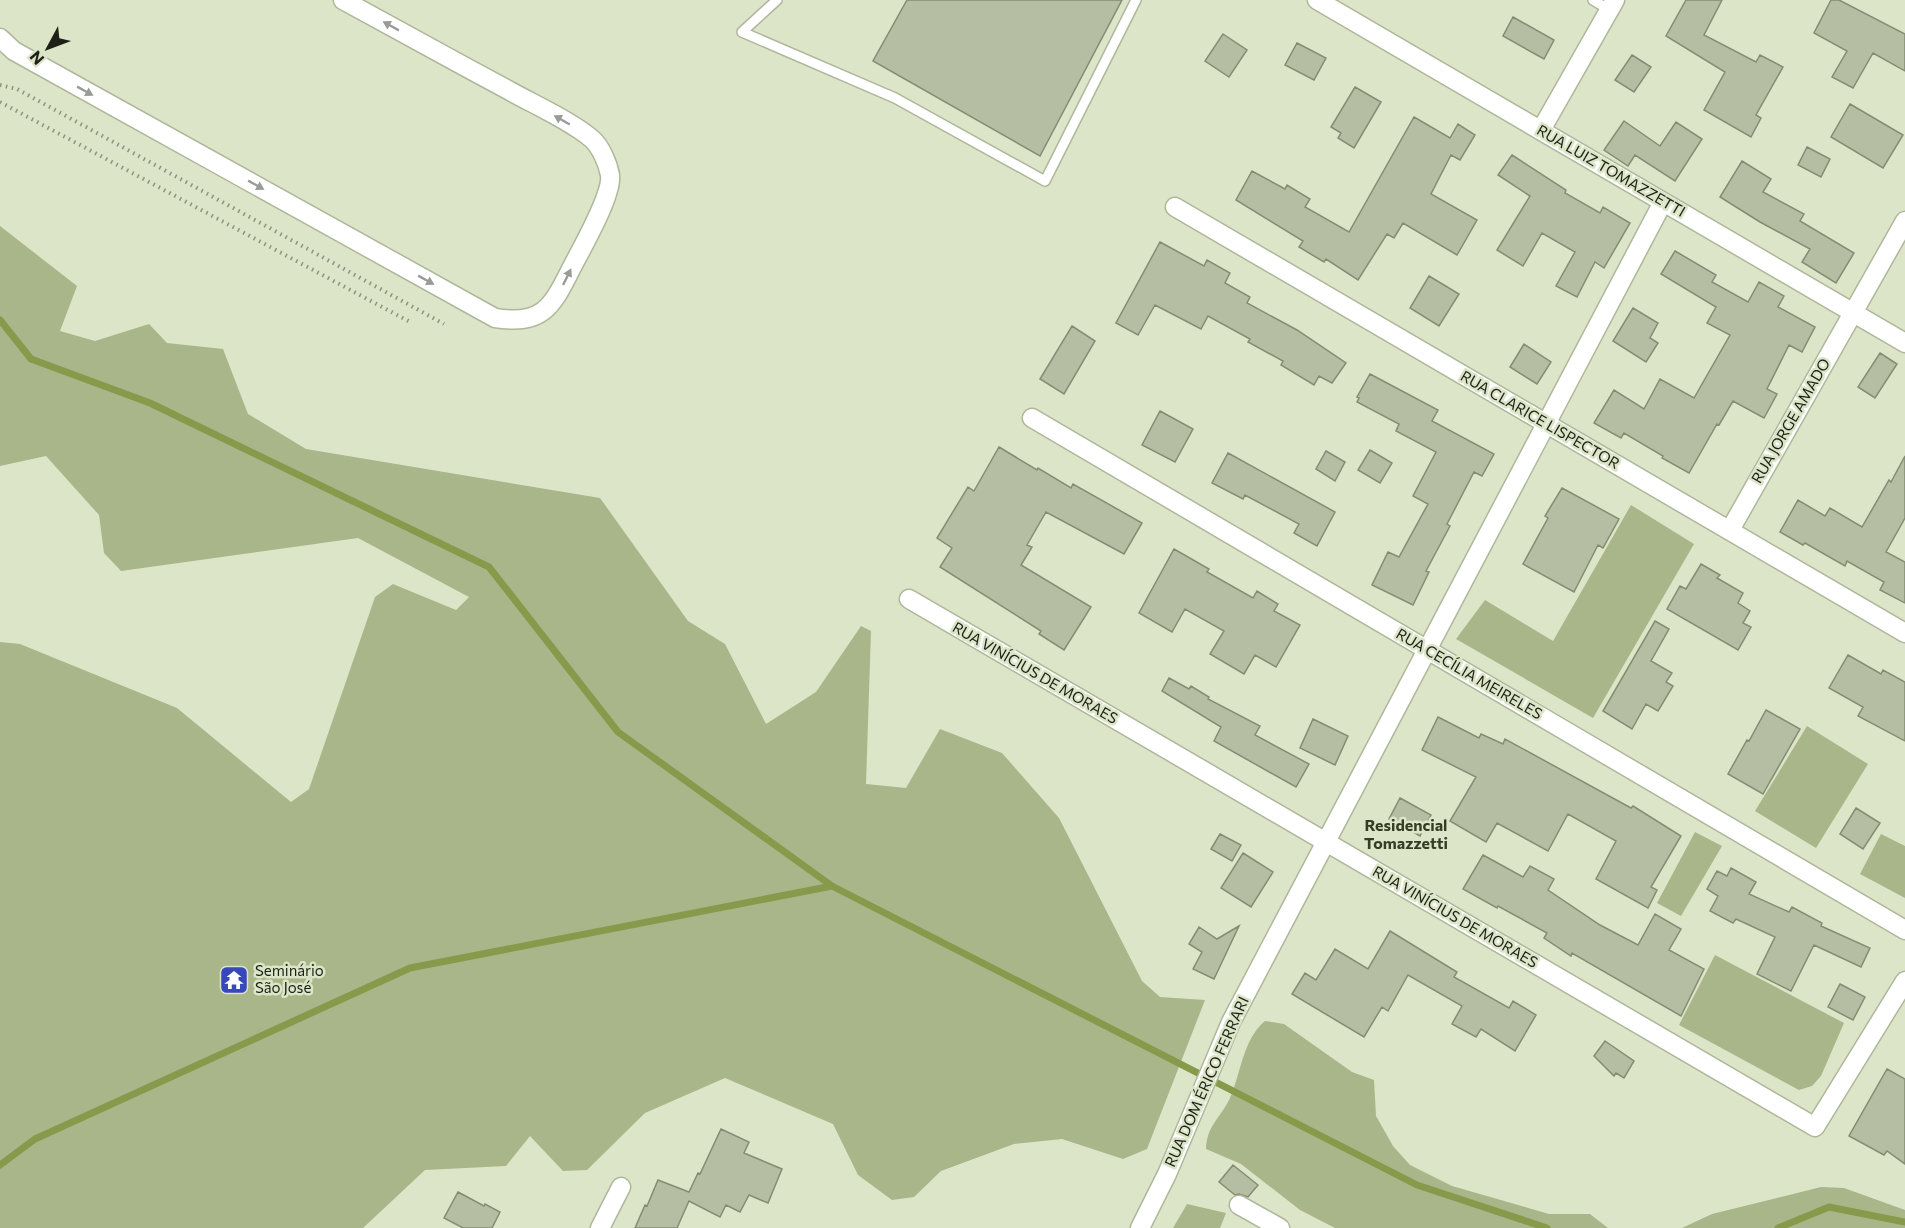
<svg xmlns="http://www.w3.org/2000/svg" width="1905" height="1228" font-family="Commissioner,sans-serif">
  <rect width="100%" height="100%" fill="#dce5c8"/>
  <path fill="#a9b689" d="M0 226 77 286 60 331 95 341 149 324 167 343 223 349 248 414 306 449 600 498 688 621 725 644 766 724 816 692 861 626 871 631 866 784 906 788 940 729 1002 753 1059 818 1142 981 1160 997 1205 1000 1147 1149 1123 1159 1062 1139 1014 1144 941 1171 914 1197 892 1200 858 1175 833 1124 725 1078 645 1113 587 1170 563 1171 530 1136 506 1166 425 1170 363 1228H0V642L20 644 177 708 291 802 309 789 375 597 393 584 456 610 469 597 358 538 121 571 104 553 99 515 46 456 0 466Z
    M1631 505 1694 544 1593 718 1456 639 1485 600 1553 641Z
    M1807 726 1868 764 1816 848 1755 811Z
    M1695 832 1722 846 1681 916 1657 903Z
    M1881 834 1905 846V898L1860 874Z
    M1715 955 1844 1023 1821 1076 1812 1086 1799 1090 1679 1025Z
    M1265 1021 1284 1024 1352 1072 1374 1080 1376 1116 1393 1146 1410 1165 1452 1186 1549 1214H1590L1608 1228H1335L1300 1210 1241 1164 1206 1149C1207 1125 1220 1119 1230 1098 1241 1073 1243 1039 1265 1021Z
    M1821 1187 1844 1188 1905 1210V1228H1682L1712 1214Z
    M1187 1204 1226 1213 1220 1228H1173Z"/>
  <g fill="none" stroke-linecap="round" stroke-linejoin="round">
    <path stroke="#879a4c" stroke-width="7" d="M0 320 31 359 150 403 489 567 618 732 832 886 1417 1185 1547 1228
      M0 1165 35 1139 410 968 832 886
      M1778 1228 1829 1207 1905 1222"/>
  </g>
  <path fill="#b5bea2" stroke="#848c71" stroke-width="1.5" d="M907 0H1122L1040 156 873 61Z
    M1686 0H1722L1704 35 1756 62 1760 55 1783 67 1756 115 1761 118 1751 137 1704 110 1725 72 1666 36Z
    M1831 0H1839L1905 34V71L1873 53 1853 88 1832 77 1847 51 1814 33Z
    M1513 17 1554 40 1544 59 1503 36Z
    M1223 34 1247 50 1229 77 1205 61Z
    M1297 43 1326 58 1314 80 1285 65Z
    M1632 55 1651 67 1634 92 1615 80Z
    M1355 87 1381 102 1354 148 1338 138 1341 133 1331 127Z
    M1850 104 1903 135 1883 168 1831 137Z
    M1414 117 1450 138 1458 124 1475 135 1460 160 1451 155 1431 194 1477 220 1457 255 1403 223 1394 238 1387 234 1358 280 1326 259 1324 262 1299 247 1303 241 1236 200 1252 171 1285 189 1287 185 1310 199 1305 207 1349 232Z
    M1624 121 1660 146 1676 122 1702 139 1675 181 1635 155 1628 166 1604 150Z
    M1807 147 1830 159 1821 177 1798 165Z
    M1512 155 1566 190 1565 193 1600 213 1603 207 1630 223 1604 268 1595 262 1577 297 1556 286 1575 252 1542 233 1523 266 1497 250 1530 196 1498 175Z
    M1742 161 1771 179 1763 192 1804 214 1800 221 1854 253 1836 283 1802 262 1810 249 1760 222 1720 197Z
    M1160 242 1204 266 1207 260 1230 273 1225 283 1250 297 1247 303 1297 330 1346 363 1332 383 1319 376 1314 385 1281 365 1283 361 1248 342 1250 339 1208 316 1201 329 1155 305 1138 335 1116 323Z
    M1675 251 1716 275 1712 282 1748 302 1759 282 1784 296 1778 307 1815 327 1802 352 1789 345 1767 389 1777 394 1764 418 1733 401 1719 425 1717 424 1689 473 1662 458 1663 456 1624 433 1621 438 1594 423 1614 390 1644 409 1660 379 1694 398 1730 335 1707 323 1716 307 1661 274Z
    M1429 276 1459 294 1439 326 1410 308Z
    M1633 308 1658 323 1650 338 1658 343 1646 362 1613 341Z
    M1072 326 1095 341 1064 394 1040 379Z
    M1524 344 1551 362 1537 384 1510 367Z
    M1880 353 1897 364 1875 398 1858 387Z
    M1370 374 1438 410 1432 421 1494 454 1482 476 1474 472 1447 524 1450 526 1426 571 1429 572 1413 605 1372 585 1388 552 1399 557 1428 504 1413 496 1436 452 1396 431 1399 424 1357 402 1359 398 1357 397Z
    M1160 411 1193 429 1175 462 1142 445Z
    M999 447 1037 470 1038 468 1071 488 1073 484 1142 523 1124 554 1046 512 1027 545 1032 547 1021 565 1091 607 1064 650 1039 634 1041 631 940 567 952 548 937 538 968 487 974 491Z
    M1370 450 1392 463 1380 483 1358 470Z
    M1326 451 1345 462 1335 481 1316 469Z
    M1228 453 1335 512 1317 546 1294 533 1299 524 1245 495 1243 499 1212 483Z
    M1905 456V518L1886 552 1905 562V603L1880 590 1884 582 1847 561 1845 566 1805 543 1803 545 1780 532 1798 500 1825 516 1830 508 1862 527 1889 480 1891 482Z
    M1562 488 1619 519 1603 548 1598 545 1574 592 1523 564 1548 518 1545 516Z
    M1174 549 1209 569 1207 572 1253 598 1257 591 1278 604 1274 611 1300 625 1276 667 1255 655 1244 674 1210 654 1224 631 1185 609 1172 632 1139 613Z
    M1701 564 1720 575 1717 578 1743 593 1738 603 1750 611 1743 623 1751 627 1738 650 1667 609 1680 586 1686 589Z
    M1655 621 1669 629 1651 661 1672 673 1666 682 1673 686 1658 711 1646 704 1632 729 1603 711Z
    M1848 655 1881 674 1883 670 1905 682V741L1858 716 1863 707 1829 688Z
    M1169 678 1189 689 1191 686 1209 697 1208 699 1260 726 1255 735 1309 764 1296 787 1214 741 1221 727 1162 691Z
    M1766 710 1800 729 1763 794 1728 774 1747 740 1749 741Z
    M1438 717 1479 738 1481 734 1503 744 1505 739 1631 808 1633 806 1681 836 1651 887 1657 890 1648 908 1596 879 1616 841 1568 814 1548 851 1497 823 1486 842 1450 821 1476 777 1422 750Z
    M1313 719 1348 736 1335 765 1300 748Z
    M1400 798 1431 815 1420 836 1389 819Z
    M1856 808 1880 823 1863 849 1840 834Z
    M1220 834 1241 845 1232 861 1211 849Z
    M1243 853 1273 872 1251 907 1221 888Z
    M1483 855 1523 877 1530 866 1554 879 1548 890 1600 925 1638 945 1655 914 1681 929 1669 950 1704 969 1681 1016 1572 953 1571 956 1544 938 1547 933 1498 906 1497 908 1463 889Z
    M1731 868 1756 882 1749 894 1789 912 1792 907 1822 923 1821 926 1870 948 1861 967 1814 945 1791 991 1757 974 1775 937 1736 919 1733 923 1710 911 1718 896 1707 889 1717 871 1727 876Z
    M1239 926 1214 979 1193 969 1202 952 1189 944 1199 927 1217 939Z
    M1390 931 1457 972 1454 977 1509 1008 1513 1001 1536 1015 1515 1051 1481 1029 1476 1037 1452 1024 1462 1006 1408 975 1388 1011 1382 1007 1364 1037 1292 994 1305 973 1316 980 1335 949 1368 969Z
    M1840 984 1865 997 1853 1020 1828 1007Z
    M1605 1041 1634 1061 1624 1078 1616 1073 1614 1076 1594 1056Z
    M1887 1069 1905 1079V1164L1887 1151 1884 1155 1849 1136Z
    M721 1129 749 1142 744 1153 782 1169 768 1203 749 1195 740 1212 726 1205 720 1217 689 1201 677 1228H635L645 1205 647 1206 658 1180 689 1192 698 1173 700 1174Z
    M1233 1165 1258 1185 1248 1197 1239 1194 1235 1195 1219 1182Z
    M458 1192 484 1206 485 1204 500 1212 492 1228H463L444 1218Z"/>
  <g fill="none" stroke-linecap="round" stroke-linejoin="round">
    <g stroke="#afb79b" stroke-width="12">
      <path id="service" d="M777 0 742 32 895 98 1045 181 1136 0
        M1593 0 1610 10"/>
    </g>
    <g stroke="#afb79b" stroke-width="21">
      <path id="minor" d="M1317 0 1905 343
        M0 38 14 51 495 318C541 325 551 309 570 271 580 251 613 195 610 175 608 164 601 147 592 139 571 121 535 105 510 91 454 61 398 30 343 0
        M1541 130 1615 0
        M1175 207 1905 633
        M1032 418 1905 930
        M1730 530 1905 221
        M909 599 1815 1127 1905 981
        M1239 1205 1280 1228
        M600 1228 621 1187
        M1140 1228 1167 1174 1231 1022 1663 202"/>
    </g>
    <path stroke="#8d937e" stroke-width="4" stroke-dasharray="1.5 4.5" stroke-linecap="butt" d="M0 85 17 89 444 324
      M0 102 412 323"/>
    <use href="#service" stroke="#fff" stroke-width="9"/>
    <use href="#minor" stroke="#fff" stroke-width="18"/>
  </g>
  <defs><path id="oneway-solid" d="M-6-.8H1V-3.2L6.5 0L1 3.2V.8H-6Z" transform="scale(1.5)"/></defs>
  <g fill="#999b96">
    <use href="#oneway-solid" transform="translate(391 26) rotate(-151)"/>
    <use href="#oneway-solid" transform="translate(85 91) rotate(29)"/>
    <use href="#oneway-solid" transform="translate(562 120) rotate(-150)"/>
    <use href="#oneway-solid" transform="translate(256 185) rotate(29)"/>
    <use href="#oneway-solid" transform="translate(567 277) rotate(-64)"/>
    <use href="#oneway-solid" transform="translate(426 280) rotate(29)"/>
  </g>
  <defs>
    <g id="temple-square" transform="scale(1.5)"><rect x="-9" y="-9" width="18" height="18" rx="4" fill="#3648ba" stroke="#dce5c8"/><path d="M0-6L5-2H3V0L6.5 2.5H4V6H1.5V3h-3V6H-4V2.5H-6.5L-3 0V-2H-5Z" fill="#fff"/></g>
  </defs>
  <g fill-rule="evenodd">
    <use href="#temple-square" x="234" y="980"/>
  </g>
  <g text-anchor="middle" stroke-width="5" stroke-linejoin="round" paint-order="stroke">
    <g font-size="15" fill="#1d2016" stroke="#dce5c8">
      <text transform="translate(1611 171) rotate(30)" y="5">RUA LUIZ TOMAZZETTI</text>
      <text transform="translate(1540 420) rotate(30)" y="5">RUA CLARICE LISPECTOR</text>
      <text transform="translate(1791 421) rotate(-60)" y="5">RUA JORGE AMADO</text>
      <text transform="translate(1035 673) rotate(30)" y="5">RUA VINÍCIUS DE MORAES</text>
      <text transform="translate(1469 674) rotate(30)" y="5">RUA CECÍLIA MEIRELES</text>
      <text transform="translate(1455 917) rotate(30)" y="5">RUA VINÍCIUS DE MORAES</text>
      <text transform="translate(1207 1082) rotate(-66)" y="5">RUA DOM ÉRICO FERRARI</text>
    </g>
    <g font-size="15" fill="#1d2016" stroke="#dce5c8" text-anchor="start">
      <text x="255" y="976">Seminário<tspan x="255" dy="17">São José</tspan></text>
    </g>
    <g font-size="16" font-weight="bold" fill="#353c24" stroke="#dce5c8">
      <text x="1406" y="831">Residencial<tspan x="1406" dy="18">Tomazzetti</tspan></text>
    </g>
  </g>
  <g transform="translate(48 48) rotate(229)" stroke="#dce5c8" stroke-width="4.5" paint-order="stroke">
  <path d="M0-4.5L10 22L0 15L-10 22Z" fill="#1d2016"/>
  <text y="-9" font-size="16" font-weight="bold" text-anchor="middle" fill="#1d2016">N</text>
  </g>
</svg>
